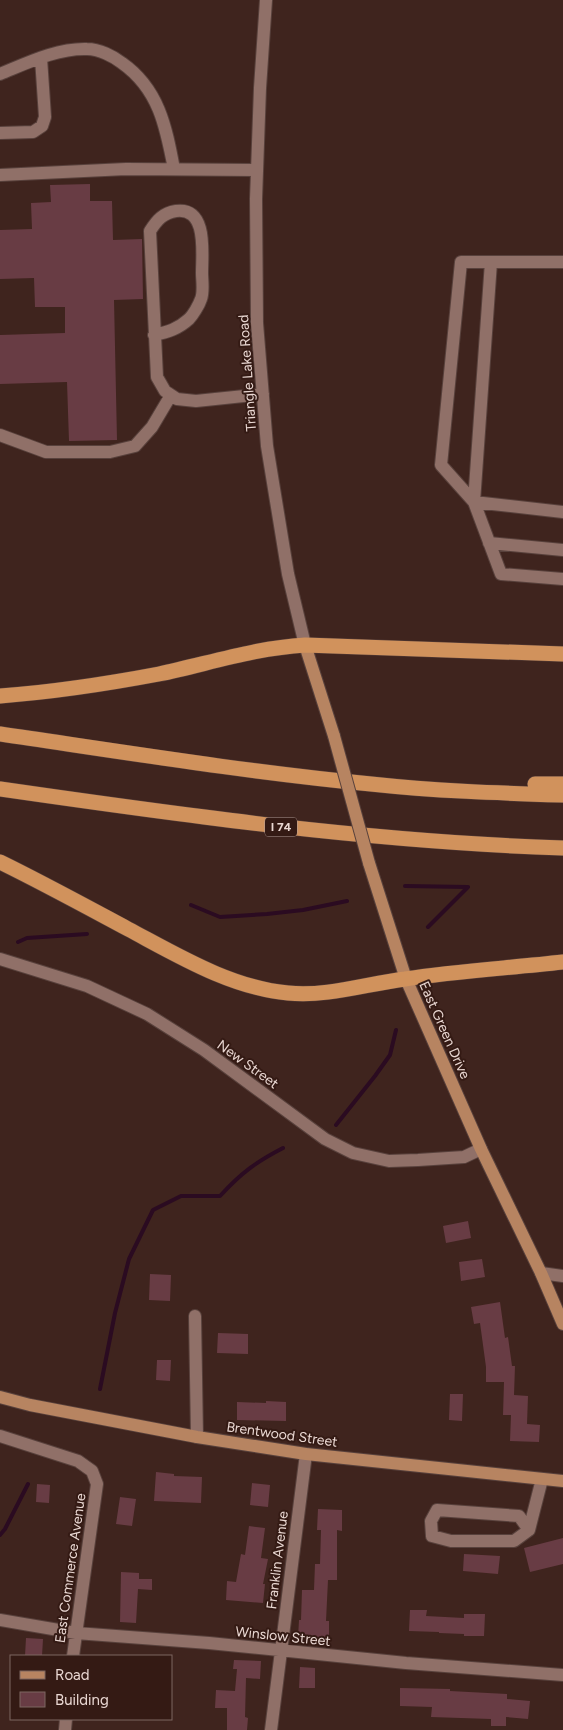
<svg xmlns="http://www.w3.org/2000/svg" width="563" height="1730" font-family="Figtree,sans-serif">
  <rect width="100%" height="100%" fill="#3f241e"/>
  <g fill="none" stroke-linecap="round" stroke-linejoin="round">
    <path stroke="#2b0b21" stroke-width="4" d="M405 886 468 887
      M191 905 220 917 267 914 303 910 347 901
      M428 927 468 887
      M18 942 27 938 87 934
      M336 1125 375 1076 390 1055 396 1030
      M100 1389 115 1313 129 1259 153 1210 181 1196H220C241 1173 256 1162 283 1148
      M0 1535 5 1529 28 1484"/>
  </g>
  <path fill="#683c44" d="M90 184V201H112L113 240 142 239 143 299 114 300 117 440 69 441 67 382 0 384V335L65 333V307H35L34 278 0 279V230L32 229 31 203 51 202 50 185Z
    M468 1221 471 1238 446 1243 443 1226Z
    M482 1259 485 1277 461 1281 459 1262Z
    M150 1274 171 1275 170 1301 149 1300Z
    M500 1302 505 1338 508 1337 512 1366H515L514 1395 528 1396 527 1424 540 1425 539 1442 510 1441 511 1415H503L504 1382H486V1367L480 1323 474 1324 471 1307Z
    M218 1333 248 1334V1354L217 1353Z
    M157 1360H171L170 1381 156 1380Z
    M450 1394H463L462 1421 449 1420Z
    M266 1401 286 1402V1421L237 1420V1402L266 1403Z
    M156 1472 174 1474V1476L202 1477 201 1503 154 1501Z
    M252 1483 270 1485 268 1507 250 1505Z
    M37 1484 50 1485 49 1503 36 1502Z
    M120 1497 136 1499 132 1526 116 1524Z
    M318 1509 342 1510V1531L337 1530V1580H328L326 1621H329V1639L298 1638 299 1620H301L302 1590H314L315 1564H320L321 1530H317Z
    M249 1526 265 1528 261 1558 268 1559 263 1584H265L263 1603 226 1600 227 1581 236 1582 241 1554 245 1555Z
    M563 1538V1564L530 1572 524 1548Z
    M464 1554 500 1556 498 1574 463 1571Z
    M121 1572 139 1573V1579H152V1590L138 1589 136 1623 120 1622Z
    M410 1610H427L426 1616 464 1618V1614H485L484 1636H464V1634L439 1633V1632L409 1631Z
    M26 1638 43 1639 42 1656H25Z
    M234 1660 261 1661 260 1679 246 1678 245 1717 248 1718 247 1730H227V1708H215L216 1690 235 1691 237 1669H233Z
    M300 1667 315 1668V1688H299Z
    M400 1688 450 1689V1691L507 1694V1699L530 1701 528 1719 506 1717V1726H491V1719L431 1717 432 1707 400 1706Z"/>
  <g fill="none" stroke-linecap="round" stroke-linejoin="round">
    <g stroke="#58413c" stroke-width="14">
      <path id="minor" d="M266 0 260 88 256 199 257 323 267 446 288 574 305 645
        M0 74C27 63 57 48 87 49 99 49 113 56 122 63 159 89 166 127 174 169
        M0 133 33 132 42 126 45 117 41 58
        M0 175 126 169 257 170
        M491 262 474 502 563 512
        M563 262H461L441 465 474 502 501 574 563 579
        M154 335C168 332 178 329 189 319 193 315 199 305 201 299 204 292 202 280 202 273 202 253 208 207 176 211 163 213 157 220 150 231L157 377 165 391 177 399 196 401 263 394
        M0 435 46 452H110L135 446 152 427 171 395
        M489 543 563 550
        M0 959 87 986 147 1014 204 1050 325 1139 353 1153 389 1161 418 1160 464 1157 481 1149
        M541 1273 563 1276
        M195 1316 197 1437
        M0 1436 78 1461 92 1471 97 1484 73 1656
        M529 1530 519 1516 437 1510 431 1521 432 1536 451 1541H514L529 1530 542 1479
        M0 1620 76 1633 209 1643 406 1663 563 1675
        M65 1730 66 1719
        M271 1730 306 1454"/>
    </g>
    <g stroke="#58413c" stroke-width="14">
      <path id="major" d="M305 645 334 736
        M369 863 406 979 481 1149 541 1273 563 1324
        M0 1397 30 1405 197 1437 306 1454 563 1481"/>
    </g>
    <g stroke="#58413c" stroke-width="16">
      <path id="highway" d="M0 696C53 692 106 684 159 674 207 664 255 648 305 645L563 654
        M0 734C123 752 247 772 371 784 435 791 499 793 563 795
        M535 784H563
        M0 789C187 816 374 842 563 848
        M0 862C43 883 85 906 128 929 177 955 231 988 288 993 327 997 366 984 405 979 457 971 510 968 563 962"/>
    </g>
    <use href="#minor" stroke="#907068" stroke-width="12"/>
    <use href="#major" stroke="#b78461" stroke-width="12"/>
    <use href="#highway" stroke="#d1925c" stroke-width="15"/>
    <g stroke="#58413c" stroke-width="14" stroke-linecap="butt">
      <path id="major-bridge" d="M334 736 369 863"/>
    </g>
    <use href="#major-bridge" stroke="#b78461" stroke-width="12"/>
  </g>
  <g text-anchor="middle" stroke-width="4" stroke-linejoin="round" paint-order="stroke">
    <rect fill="#341a14" stroke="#b39f9a" stroke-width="1" x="265" y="817.5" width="32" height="19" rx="4"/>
    <g font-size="12" font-weight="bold" fill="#ead8d3">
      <text x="281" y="831">I 74</text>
    </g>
    <g font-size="14" fill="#ead8d3" stroke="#341a14">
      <text transform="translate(247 373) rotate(-94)" y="5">Triangle Lake Road</text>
      <text transform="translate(445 1030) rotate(66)" y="5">East Green Drive</text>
      <text transform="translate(248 1064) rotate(36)" y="5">New Street</text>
      <text transform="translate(282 1434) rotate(8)" y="5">Brentwood Street</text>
      <text transform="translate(277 1560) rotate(-83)" y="5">Franklin Avenue</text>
      <text transform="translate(70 1568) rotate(-82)" y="5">East Commerce Avenue</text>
      <text transform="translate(283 1636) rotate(6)" y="5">Winslow Street</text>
    </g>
  </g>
  <rect x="10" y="1655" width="162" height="65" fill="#341a14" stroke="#7d6660"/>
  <rect x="20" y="1671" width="25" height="8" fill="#b78461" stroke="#7d6660"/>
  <text x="55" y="1680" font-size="15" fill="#ead8d3">Road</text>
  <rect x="20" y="1692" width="25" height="15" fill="#683c44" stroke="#7d6660"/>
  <text x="55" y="1705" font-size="15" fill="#ead8d3">Building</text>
</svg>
